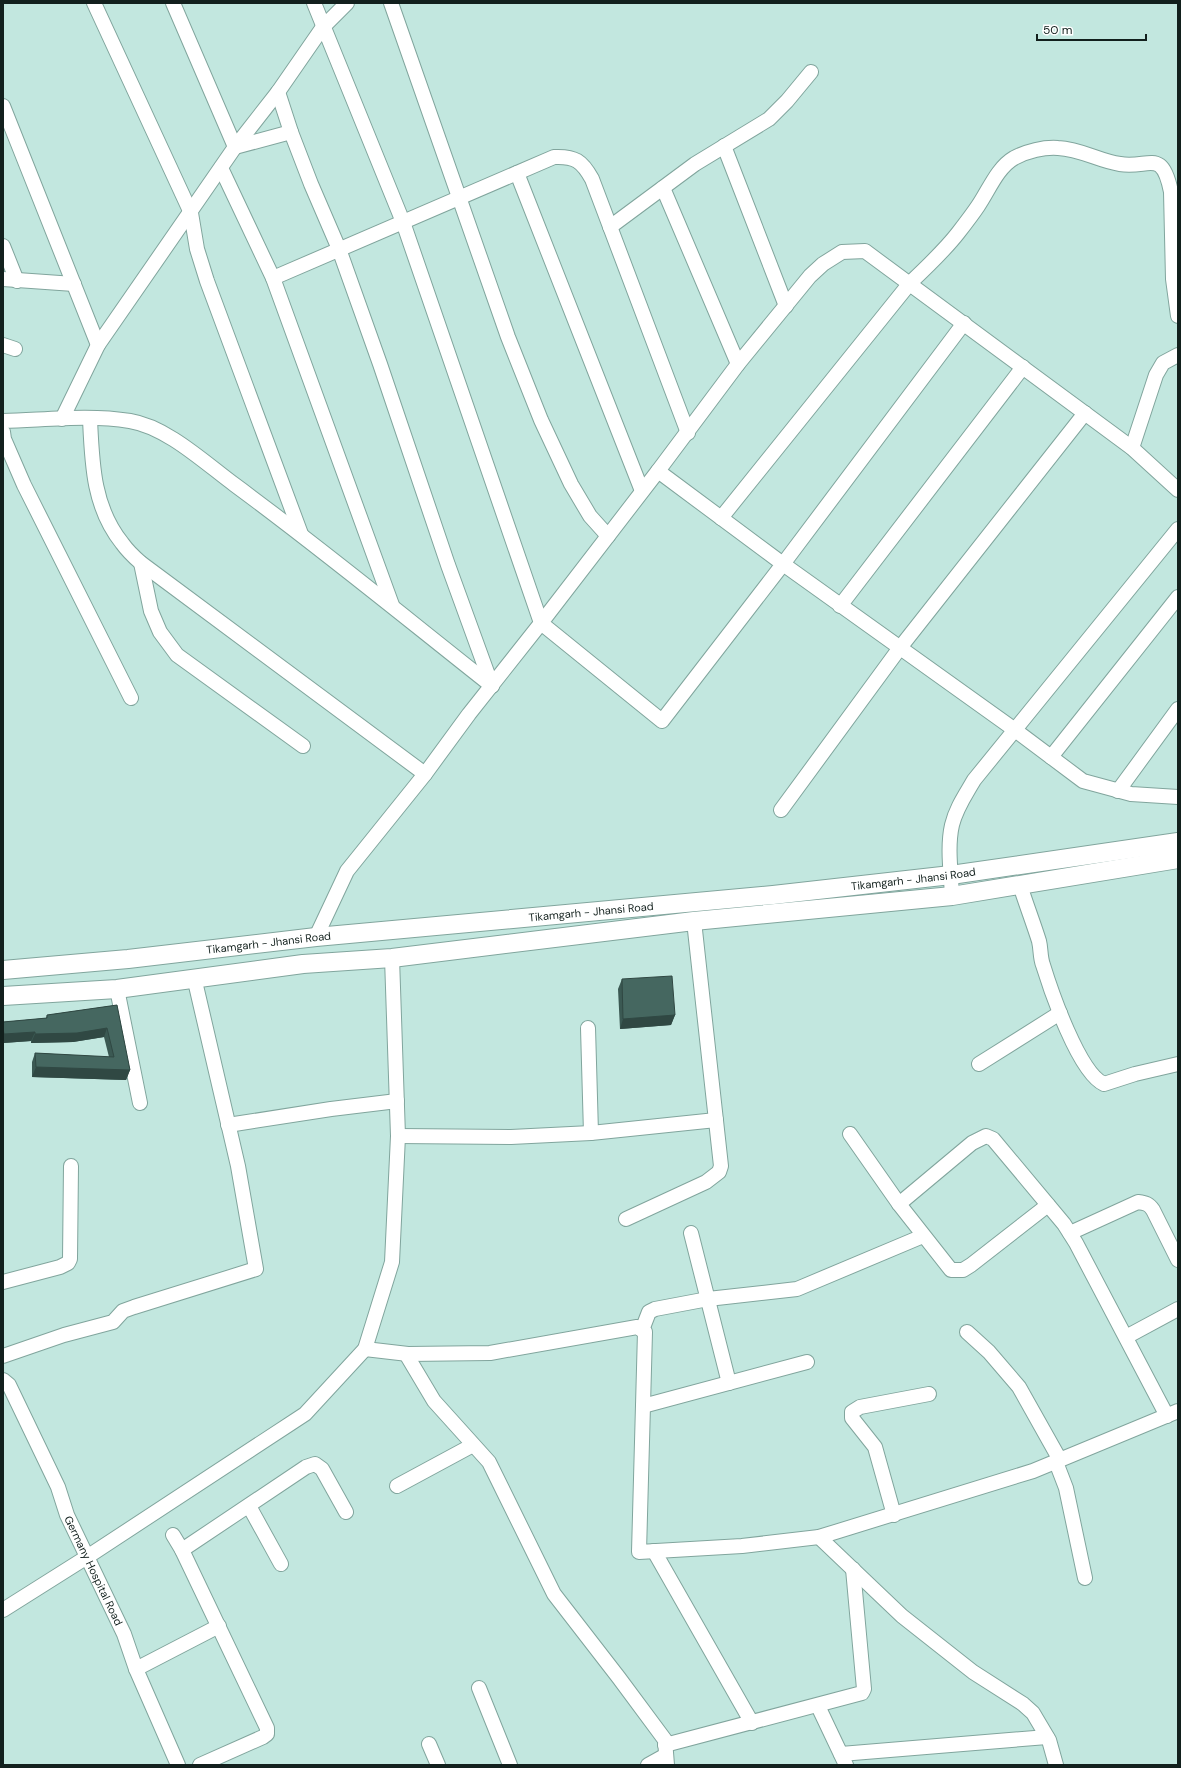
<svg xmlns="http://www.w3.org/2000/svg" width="1181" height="1768" font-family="'DM Sans',sans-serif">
  <rect width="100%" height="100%" fill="#c2e7df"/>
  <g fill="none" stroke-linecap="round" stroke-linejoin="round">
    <g stroke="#81a59d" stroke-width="16">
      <g id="minor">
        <path d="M94 3 191 213 197 249 207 281 301 534"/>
        <path d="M173 3 235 147 291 132 311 184 339 249 380 364 448 565 492 686"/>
        <path d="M314 3 403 222 541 623"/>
        <path d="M391 3 508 337 541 420 571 484 590 516 608 536"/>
        <path d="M278 92 291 132"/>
        <path d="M3 106 98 345"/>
        <path d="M724 146 786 306"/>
        <path d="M221 168 273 278 392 605"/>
        <path d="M517 173 642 491"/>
        <path d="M663 188 738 364"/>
        <path d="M610 227 695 164 769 119 787 101 811 72"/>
        <path d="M3 246 17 281"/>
        <path d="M273 278 554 157C575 156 582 161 592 179L688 433"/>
        <path d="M3 279 74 284"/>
        <path d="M964 323 783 564 1015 730 1083 781 1131 794 1178 797"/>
        <path d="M3 345 15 349"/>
        <path d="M62 419 98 345 235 147 278 92 323 27 347 3"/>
        <path d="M90 419C92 463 93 507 122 543 127 550 134 557 141 563L425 774"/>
        <path d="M3 421C44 420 89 414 130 421 167 427 205 463 235 485 322 549 406 618 492 686"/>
        <path d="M3 432 4 439 24 485 131 698"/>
        <path d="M1132 448 1156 375 1163 363 1178 355"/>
        <path d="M658 471 738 364 810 276 823 264 842 252 865 251 1132 448 1178 490"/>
        <path d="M721 518 910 283C927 267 944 251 958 233 965 224 972 215 978 206 989 190 997 168 1014 158 1027 151 1044 147 1058 148 1081 149 1099 161 1120 164 1149 169 1162 147 1171 192L1173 279 1178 316"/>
        <path d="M141 563 151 611 160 632 177 655 303 746"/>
        <path d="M840 606 1023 367"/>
        <path d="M1051 757 1178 597"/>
        <path d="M1118 791 1178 709"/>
        <path d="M781 810 899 649 1085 413"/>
        <path d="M1020 885C1026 904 1033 922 1039 941 1041 949 1040 957 1043 965 1051 991 1079 1073 1104 1084L1135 1074 1178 1064"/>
        <path d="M952 896C951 873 947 847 952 825 956 808 966 794 974 780L1178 529"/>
        <path d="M316 937 347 871 425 774 469 714 541 623 662 721 783 564 658 471 541 623"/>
        <path d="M117 989 140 1103"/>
        <path d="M588 1028 591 1133"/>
        <path d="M979 1064 1060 1013"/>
        <path d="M228 1125 331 1109 397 1101"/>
        <path d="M850 1134 899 1204 951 1270H963L971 1265 1048 1205"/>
        <path d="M398 1136 511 1137 591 1133 716 1120"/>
        <path d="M899 1204 972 1143 986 1136 993 1139 1064 1224 1076 1243 1167 1416"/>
        <path d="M626 1219 706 1182 719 1172 721 1166 694 921"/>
        <path d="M691 1233 729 1383"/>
        <path d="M1070 1233 1138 1202C1146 1203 1149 1204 1153 1210L1178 1260"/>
        <path d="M3 1282 60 1267 68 1263 70 1259 71 1166"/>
        <path d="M642 1330 649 1312 655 1309 708 1299 797 1289 923 1236"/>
        <path d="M967 1332 989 1352 1019 1387 1060 1460"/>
        <path d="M1126 1337 1178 1309"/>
        <path d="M365 1349 408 1354 490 1353 637 1327 645 1332 639 1552 742 1546 819 1537 1033 1471 1178 1411"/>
        <path d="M406 1354 434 1401 489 1462 554 1594 619 1678 665 1740 667 1765"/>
        <path d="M3 1356 64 1335 113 1322 123 1311 134 1307 256 1269 238 1166 194 977"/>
        <path id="s1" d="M3 1380 9 1385 58 1487 67 1515 124 1634 136 1669 178 1765"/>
        <path d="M643 1406 807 1362"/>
        <path d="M1056 1462 1066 1488 1085 1578"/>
        <path d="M397 1486 473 1445"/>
        <path d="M249 1506 281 1564"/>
        <path d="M894 1515 875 1447 852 1418V1412L860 1407 929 1394"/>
        <path d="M173 1535 182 1550 267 1728V1734L263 1737 200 1765"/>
        <path d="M819 1537 902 1616 973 1672 1023 1704 1033 1713 1049 1740 1056 1765"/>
        <path d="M182 1550 306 1467 315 1464 322 1469 346 1512"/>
        <path d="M654 1551 752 1723"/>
        <path d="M3 1610 87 1557 305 1414 365 1349 392 1262 398 1136 392 958"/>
        <path d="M136 1669 219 1626"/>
        <path d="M479 1688 510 1765"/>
        <path d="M818 1706 846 1765"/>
        <path d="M429 1744 438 1765"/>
        <path d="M665 1745 862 1693 864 1689 853 1569"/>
        <path d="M841 1754 1047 1737"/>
        <path d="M648 1765 666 1755"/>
      </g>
    </g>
    <g stroke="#81a59d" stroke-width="20">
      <g id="tertiary">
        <path id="s2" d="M3 970 128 959 316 937 773 895 951 875 1178 842"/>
        <path d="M3 996 117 989 303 964 392 958 694 921 952 896 1178 859"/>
      </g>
    </g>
    <use href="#minor" stroke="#fff" stroke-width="14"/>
    <use href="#tertiary" stroke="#fff" stroke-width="18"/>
  </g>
  <path fill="#3b5953" d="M622 979 675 1015 671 1025 620 1029 618 989Z
    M117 1005 130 1070 126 1080 32 1077V1062L35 1053 109 1057 104 1037 73 1042 31 1043V1041L3 1043V1022L46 1018 47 1015Z"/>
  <path fill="#304843" d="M675 1015 671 1025 620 1029 623 1019Z
    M107 1028 104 1037 73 1042 31 1043 35 1034Z
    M35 1032 31 1041 3 1043V1038L4 1034Z
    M36 1067 130 1070 126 1080 32 1077Z"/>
  <path fill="#456760" stroke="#304843" d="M672 976 675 1015 623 1019 622 979Z
    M117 1005 130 1070 36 1067 35 1053 114 1057 107 1028 77 1033 35 1034V1032L4 1034 3 1028V1022L47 1018V1015Z"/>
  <g text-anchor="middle" stroke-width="4" stroke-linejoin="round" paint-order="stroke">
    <g font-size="11" fill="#12201d" stroke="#fff">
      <text dy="4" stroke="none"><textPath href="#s2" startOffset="915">Tikamgarh - Jhansi Road</textPath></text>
      <text dy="4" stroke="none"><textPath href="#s2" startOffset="591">Tikamgarh - Jhansi Road</textPath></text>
      <text dy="4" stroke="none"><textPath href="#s2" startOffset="267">Tikamgarh - Jhansi Road</textPath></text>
      <text dy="4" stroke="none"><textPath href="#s1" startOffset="212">Germany Hospital Road</textPath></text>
    </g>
  </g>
  <rect width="1181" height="1768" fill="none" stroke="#12201d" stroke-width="8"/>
  <path d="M1037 34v6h109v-6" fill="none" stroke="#12201d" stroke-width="2"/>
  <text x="1043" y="34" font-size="12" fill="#12201d" stroke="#ffffff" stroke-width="3" paint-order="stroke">50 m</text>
</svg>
